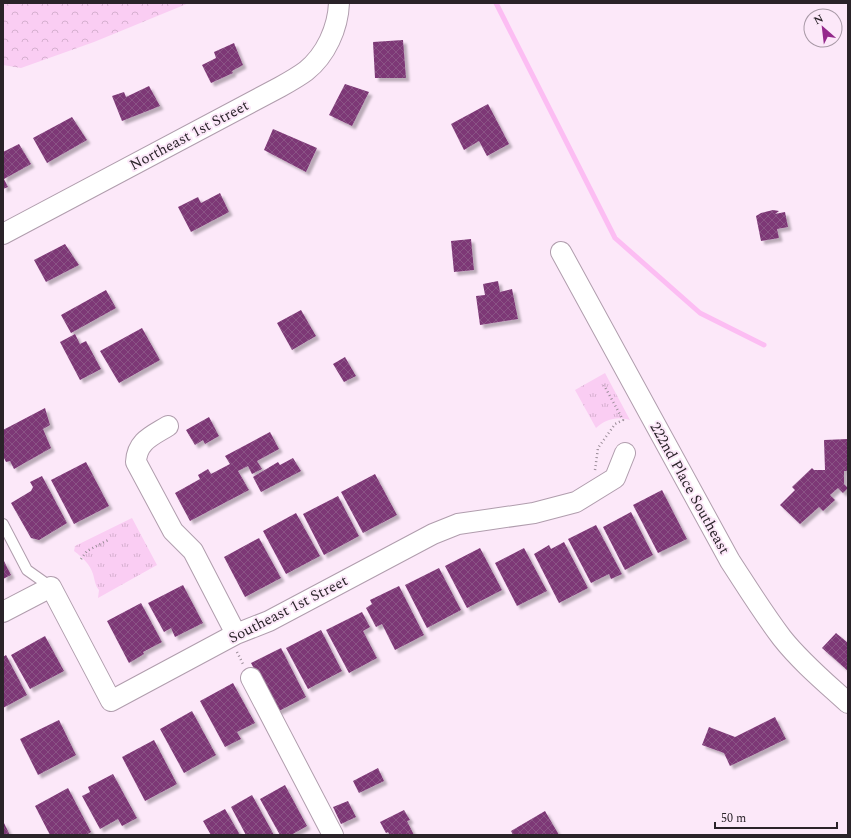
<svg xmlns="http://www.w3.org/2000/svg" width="851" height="838" font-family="Spectral,serif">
  <defs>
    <pattern id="forest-crowns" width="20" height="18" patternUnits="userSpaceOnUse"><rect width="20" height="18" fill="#facdf3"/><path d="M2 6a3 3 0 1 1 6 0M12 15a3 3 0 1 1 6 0" fill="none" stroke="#d6b0d0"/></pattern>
    <pattern id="park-tufts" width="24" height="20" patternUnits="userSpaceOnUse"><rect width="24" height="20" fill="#facdf3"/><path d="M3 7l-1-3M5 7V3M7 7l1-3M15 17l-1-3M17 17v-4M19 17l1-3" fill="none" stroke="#d6b0d0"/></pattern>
    <pattern id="building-cross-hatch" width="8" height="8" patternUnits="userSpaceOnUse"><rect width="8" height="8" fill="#7d3876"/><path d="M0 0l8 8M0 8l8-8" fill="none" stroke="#8a5385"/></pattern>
    <filter id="shadow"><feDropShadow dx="3.5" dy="3.5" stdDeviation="1" flood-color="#0004"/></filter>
  </defs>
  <rect width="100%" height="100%" fill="#fce8f9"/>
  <path fill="url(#forest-crowns)" d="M3 3H189L94 42 21 68 3 65Z"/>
  <path fill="url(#park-tufts)" d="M605 373 630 420C617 416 606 419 596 428L575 390Z
    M132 518 157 565 98 598 99 590C95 585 95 581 93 574 90 564 83 558 74 551L75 546Z"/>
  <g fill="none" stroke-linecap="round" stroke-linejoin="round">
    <path stroke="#fcbdf3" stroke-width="5" d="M496 3 615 238 700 313 764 345"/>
  </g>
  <path fill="url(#building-cross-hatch)" filter="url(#shadow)" d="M403 40 406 78H375L373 42Z
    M234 43 243 65 232 71 233 73 211 83 202 65 216 58 214 52Z
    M345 84 369 92 352 126 329 115Z
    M149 86 160 106 122 121 112 96 124 92 126 97Z
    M488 104 509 144 487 156 479 141 464 150 451 124Z
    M72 117 87 140 47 163 33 138Z
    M273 129 317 148 306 172 264 150Z
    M19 144 31 164 4 179 8 187 3 189V152Z
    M220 193 229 212 191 232 178 207 198 197 201 203Z
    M773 210 779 211 775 214 785 212 788 227 777 229 779 238 761 241 756 216 761 213Z
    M471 239 474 270 454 272 451 241Z
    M65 244 79 265 46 282 34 260Z
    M498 281 500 292 512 289 518 319 480 325 476 296 485 295 483 284Z
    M106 290 116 308 71 333 61 315Z
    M301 310 316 336 292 350 277 323Z
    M142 328 160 360 119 383 100 351Z
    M75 334 80 344 86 341 101 369 80 380 60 342Z
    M345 357 356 376 344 382 333 364Z
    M45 408 50 425 43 429 51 448 14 469 10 461 6 462 3 456V430Z
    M209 417 219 436 205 444 203 440 195 445 186 430Z
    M270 432 279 449 257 461 262 469 252 474 248 466 238 471 249 490 190 521 175 493 200 479 198 475 208 469 211 474 230 464 225 456Z
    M848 439 847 471H844V484L848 488 843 493 838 488 830 495 835 500 823 511 819 507 800 524 780 505 795 490 792 487 812 468 814 470H825L824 440Z
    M293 458 301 471 261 492 253 477 278 462 280 465Z
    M86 462 109 506 74 524 51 480Z
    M375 474 397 515 363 533 341 492Z
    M42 476 67 523 39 540 31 538 11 503 31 491 33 487 30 482Z
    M662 490 687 539 658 553 633 505Z
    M338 496 359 536 324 555 303 514Z
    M631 512 653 555 625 570 603 527Z
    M296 513 320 556 286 574 263 531Z
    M596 525 622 574 611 579 609 574 591 583 568 539Z
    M259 538 281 578 245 597 224 557Z
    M564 542 588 588 559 603 534 554 549 545 551 549Z
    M480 548 502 590 467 608 445 566Z
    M524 548 547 591 517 606 495 563Z
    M3 559 11 575 3 579Z
    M439 568 461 610 427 628 405 585Z
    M183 585 203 623 175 637 171 628 164 632 148 603Z
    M399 586 424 635 395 650 382 624 376 627 366 608 372 604 370 600Z
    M141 603 162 642 143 652 144 654 129 663 107 621Z
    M362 612 370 627 363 631 377 658 349 673 326 630Z
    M321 630 342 671 308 689 286 648Z
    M836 633 848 643V671L822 648Z
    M45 636 64 671 30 689 11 655Z
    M281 648 306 697 277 712 251 663Z
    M6 655 27 695 3 708V657Z
    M233 683 255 723 237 732 241 739 225 747 200 701Z
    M192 711 216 755 184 773 160 729Z
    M775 717 786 739 730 766 724 753 702 745 709 727 735 737Z
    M59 720 76 755 38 775 20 739Z
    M154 740 177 784 145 801 122 757Z
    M378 768 384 781 359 793 353 781Z
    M113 774 137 818 122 826 118 819 100 829 82 796 90 792 88 787Z
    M285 785 307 826 291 835H280L260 799Z
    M68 788 91 832 86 835H50L35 806Z
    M252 795 274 835H246L231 807Z
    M348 801 356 817 341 824 333 807Z
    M225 809 240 835H211L203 821Z
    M404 810 410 820 407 821 414 835H390L388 832 386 833 380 822Z
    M545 811 559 835H513L511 831Z
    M3 821 10 835H3Z"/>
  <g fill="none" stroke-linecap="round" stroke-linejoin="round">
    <g stroke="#b09dad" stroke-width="12">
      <path id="lane" d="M3 524 27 570 51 587"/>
    </g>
    <g stroke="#b09dad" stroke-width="22">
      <path id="street" d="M3 234 280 87C289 82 298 77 306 71 326 55 338 28 339 3
        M561 252 730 561C747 587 763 613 782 638 801 662 825 682 848 703
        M168 426C152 436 137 441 136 462L173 531 193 551 236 634
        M3 612 51 587 111 701 236 634 269 621 433 534 458 524 534 513 576 502 615 478 625 453
        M251 678 333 835"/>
    </g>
    <path stroke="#9a8c98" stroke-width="2.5" stroke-dasharray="1 3" stroke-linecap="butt" d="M595 470 598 448 615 424 623 420 604 385
      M81 559 87 551 110 539
      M237 652 243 664"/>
    <use href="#lane" stroke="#fff" stroke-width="10"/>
    <use href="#street" stroke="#fff" stroke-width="20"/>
  </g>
  <g text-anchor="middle" stroke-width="4" stroke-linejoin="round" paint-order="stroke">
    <g font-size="15" fill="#2a2329" stroke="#fce8f9">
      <text transform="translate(189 135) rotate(-28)" y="5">Northeast 1st Street</text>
      <text transform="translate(690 488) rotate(61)" y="5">222nd Place Southeast</text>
      <text transform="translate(288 609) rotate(-27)" y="5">Southeast 1st Street</text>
    </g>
  </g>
  <rect width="851" height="838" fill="none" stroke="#2a2329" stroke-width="8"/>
  <g transform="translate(823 28) rotate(332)"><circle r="19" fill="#fce8f9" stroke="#a899a6"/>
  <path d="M0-3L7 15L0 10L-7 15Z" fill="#94298b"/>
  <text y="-6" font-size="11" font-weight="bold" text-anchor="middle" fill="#2a2329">N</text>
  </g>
  <path d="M715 822v6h122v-6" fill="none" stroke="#2a2329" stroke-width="2"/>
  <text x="721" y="822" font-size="12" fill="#2a2329" stroke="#fce8f9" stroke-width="3" paint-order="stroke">50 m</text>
</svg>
